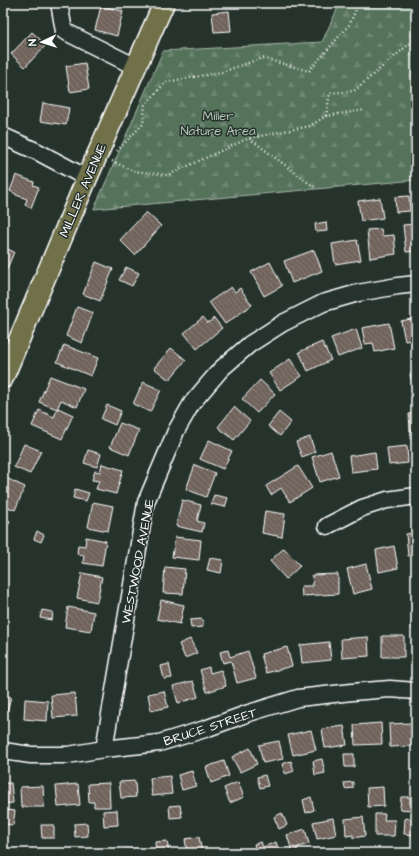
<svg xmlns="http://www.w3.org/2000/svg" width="419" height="856" font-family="'Architects Daughter',sans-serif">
  <defs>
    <pattern id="forest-firs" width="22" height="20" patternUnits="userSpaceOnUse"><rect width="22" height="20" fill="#54725a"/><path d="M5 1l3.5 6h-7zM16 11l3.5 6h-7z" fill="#6e8773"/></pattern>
    <pattern id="building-back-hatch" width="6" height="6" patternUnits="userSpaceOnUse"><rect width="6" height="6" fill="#70645c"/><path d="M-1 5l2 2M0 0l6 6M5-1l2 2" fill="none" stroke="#857b74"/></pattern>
  </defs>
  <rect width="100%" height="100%" fill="#26332d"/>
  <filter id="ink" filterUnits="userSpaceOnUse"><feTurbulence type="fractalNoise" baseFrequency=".025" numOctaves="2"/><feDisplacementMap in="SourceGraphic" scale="8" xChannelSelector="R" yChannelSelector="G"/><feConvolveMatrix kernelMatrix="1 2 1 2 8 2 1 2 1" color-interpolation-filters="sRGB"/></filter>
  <g filter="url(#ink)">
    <path fill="url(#forest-firs)" stroke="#aab8ac" d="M340 3H416V180L94 209 163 51 322 42Z"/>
    <path fill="url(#building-back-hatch)" stroke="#fff" d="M101 6 123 11 117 36 95 30Z
      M229 11 231 31 214 32 212 13Z
      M32 32 46 45 25 67 11 54Z
      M85 63 89 89 70 92 66 66Z
      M43 103 69 108 66 125 40 121Z
      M16 175 34 182 33 185 39 187 31 208 25 205 27 199 16 195V194L10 191Z
      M409 196 410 211 396 212 395 197Z
      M380 198 383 218 361 221 358 201Z
      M146 212 161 226 135 255 120 240Z
      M326 222 327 231 316 232 315 224Z
      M416 224V251L406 252 403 225Z
      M381 229 382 236 394 235 396 254 370 258 367 230Z
      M357 240 361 260 335 264 332 244Z
      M3 247 14 252 7 269 3 268Z
      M314 250 322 271 292 283 284 261Z
      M96 262 113 269 100 301 83 294Z
      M270 262 282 286 264 296 251 272Z
      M126 267 139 273 132 286 119 280Z
      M231 287 235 292 240 288 252 305 225 324 209 302Z
      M77 307 93 313 82 343 66 336Z
      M203 317 208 323 214 318 222 328 197 349 184 333Z
      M416 318V339L405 341 401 321Z
      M389 323 394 348 375 352 373 343 365 344 362 328Z
      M356 329 362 348 338 357 331 338Z
      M322 342 331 360 308 371 299 352Z
      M64 345 98 358 91 376 57 362Z
      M171 348 186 360 169 380 154 368Z
      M290 359 302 376 280 390 269 373Z
      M416 373V388H413L410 374Z
      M50 376 84 389 77 407 61 400 57 409 39 402Z
      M260 380 275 394 257 413 242 399Z
      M143 382 161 390 150 412 133 404Z
      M107 405 121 411 115 425 101 419Z
      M234 407 250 421 234 440 218 427Z
      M58 408 73 415 62 439 32 426 39 410 54 417Z
      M279 412 291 422 280 436 268 426Z
      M416 413V430L410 431 409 414Z
      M120 423 139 430 129 455 110 447Z
      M310 437 315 452 302 457 296 442Z
      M209 440 232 451 223 469 200 459Z
      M24 444 41 451 30 474 14 467Z
      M407 446 408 463 389 465 387 448Z
      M88 450 101 454 97 467 84 463Z
      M331 451 339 476 320 482 312 457Z
      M375 452 377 469 351 472 349 456Z
      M102 464 123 470 116 494 96 489 99 481 92 480 95 471 100 472Z
      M195 465 215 473 206 497 186 489Z
      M298 466 312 488 290 502 281 488 271 495 266 486Z
      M6 478 25 487 15 510 3 505V486Z
      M75 489 89 493 86 501 73 498Z
      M214 495 228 498 225 507 211 504Z
      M182 500 201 505 197 521 204 523 202 532 176 526Z
      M93 502 113 506 108 531 88 527Z
      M265 511 285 514 282 537 262 533Z
      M3 518 10 521 3 536Z
      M37 531 44 535 41 542 34 539Z
      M416 533V555L408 556 406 534Z
      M86 537 106 541 102 566 83 563 84 555 77 554 78 545 85 546Z
      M175 537 201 540 199 560 172 557Z
      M394 546 398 568 379 572 376 550Z
      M284 548 300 566 286 579 270 561Z
      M210 558 223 560 221 573 207 570Z
      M366 564 372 589 353 594 347 569Z
      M165 567 185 569 183 594 163 593Z
      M82 573 102 577 97 602 77 598Z
      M338 574V594L302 596 301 586H313L312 575Z
      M161 600 184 605 180 624 157 619Z
      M68 607 94 612 91 631 65 627Z
      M42 610 53 612 52 620 40 618Z
      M414 613 416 614V630L412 629Z
      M202 619 203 627 191 628 190 620Z
      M382 636H404V657H382Z
      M368 637 369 656 342 658 341 639Z
      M190 639 197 653 185 658 179 644Z
      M329 642 331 660 302 663 300 645Z
      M287 647 292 666 266 673 261 654Z
      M228 650 230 657 248 651 256 678 237 683 231 661 223 663 220 652Z
      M169 664 172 678 164 679 161 666Z
      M209 667 210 673 221 670 226 686 207 692 200 670Z
      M3 677 8 678 3 695 11 697 5 718 3 717Z
      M193 681 198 697 178 703 173 686Z
      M164 691 168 707 151 711 148 694Z
      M75 693 77 716 53 718 51 695Z
      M25 699 48 701 47 721 24 719Z
      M381 723 382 744 355 745 354 725Z
      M412 723 413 746 390 747 389 724Z
      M344 726 347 745 325 748 322 729Z
      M311 730 316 750 293 755 288 735Z
      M279 741 283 759 263 763 259 745Z
      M250 748 257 764 240 772 232 757Z
      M344 754H354V767H345Z
      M322 759 325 773 315 775 313 761Z
      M224 761 229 776 211 783 206 767Z
      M291 761 294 771 285 774 282 764Z
      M192 771 196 786 182 790 178 775Z
      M265 775 268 786 260 788 257 777Z
      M170 776 172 794 152 796 150 778Z
      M135 781 136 797 121 798 119 782Z
      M238 782 244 797 230 803 224 788Z
      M353 782V788L345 789 344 783Z
      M3 783H11L13 803 3 804Z
      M109 783 110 807H94V802H89L88 784Z
      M78 784 80 805 58 807 56 786Z
      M43 786 44 807H21L20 787Z
      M383 787 384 806 368 807 367 788Z
      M311 797 314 810 306 813 303 800Z
      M401 797H410V810L400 809Z
      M180 805 182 817 170 818 169 806Z
      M5 810 15 811 13 825 3 824Z
      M117 810 118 825 104 826 103 811Z
      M282 813 287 825 279 829 274 817Z
      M375 814H385L384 820H395L394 836H375Z
      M363 817 365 836 353 838V835L346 836 345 819Z
      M333 818 336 835 317 839 313 822Z
      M405 818 416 820V835L404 834Z
      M87 823 88 836 75 837 74 824Z
      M41 825H54V838H42Z
      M305 829 309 844 298 847V849L292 851 287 835Z
      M199 837 202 852 187 853 185 839Z
      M167 841 169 853H156L155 842Z
      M261 842 263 847 276 842 280 853H257L254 844Z
      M137 849 138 853H124V850Z"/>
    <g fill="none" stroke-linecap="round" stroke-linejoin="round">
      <g stroke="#fff" stroke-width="19">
        <path id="minor" d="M59 3 64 31 136 67
          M3 136 38 152 87 178
          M327 526 362 508 387 500 416 496
          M104 749 146 502 176 431 192 403 221 369 250 344 283 323 323 303 358 293 398 286 416 284
          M3 751 31 755H68L104 749 159 743 205 729 249 713 298 698 352 692 390 689 416 691"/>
      </g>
      <g stroke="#fff" stroke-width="23">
        <path id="major" d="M3 378 87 178 164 3"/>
      </g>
      <path stroke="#fff" stroke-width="2.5" stroke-dasharray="1 3" stroke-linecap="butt" d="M326 116 365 110
        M250 138 310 126 326 116 330 93 354 91 414 40 416 42
        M117 151 143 124 145 105 166 82 222 72 262 58 309 71 349 25 359 3
        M112 161 133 171 168 175 249 138 314 187"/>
      <use href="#minor" stroke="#26332d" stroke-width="16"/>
      <use href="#major" stroke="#70704a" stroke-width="20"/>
    </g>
  </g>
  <g text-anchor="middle" stroke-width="3" stroke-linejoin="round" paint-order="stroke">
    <g font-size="13" fill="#b2c0b5" stroke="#26332d">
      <text x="218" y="120">Miller<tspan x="218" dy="15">Nature Area</tspan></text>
    </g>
    <g font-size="13" fill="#fff" stroke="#26332d">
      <text transform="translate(82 190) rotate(-67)" y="5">MILLER AVENUE</text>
      <text transform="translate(137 561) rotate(-79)" y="5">WESTWOOD AVENUE</text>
      <text transform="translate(210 726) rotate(-18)" y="5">BRUCE STREET</text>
    </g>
  </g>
  <rect width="419" height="856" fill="none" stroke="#26332d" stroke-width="16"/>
  <rect x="8" y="8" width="403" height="840" fill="none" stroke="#fff" stroke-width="1.5" filter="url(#ink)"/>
  <g transform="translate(42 42) rotate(266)" stroke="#26332d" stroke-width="3" paint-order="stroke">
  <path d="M0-3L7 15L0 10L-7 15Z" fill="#ffffff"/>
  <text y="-6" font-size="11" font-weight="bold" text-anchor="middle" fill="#ffffff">N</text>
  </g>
</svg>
